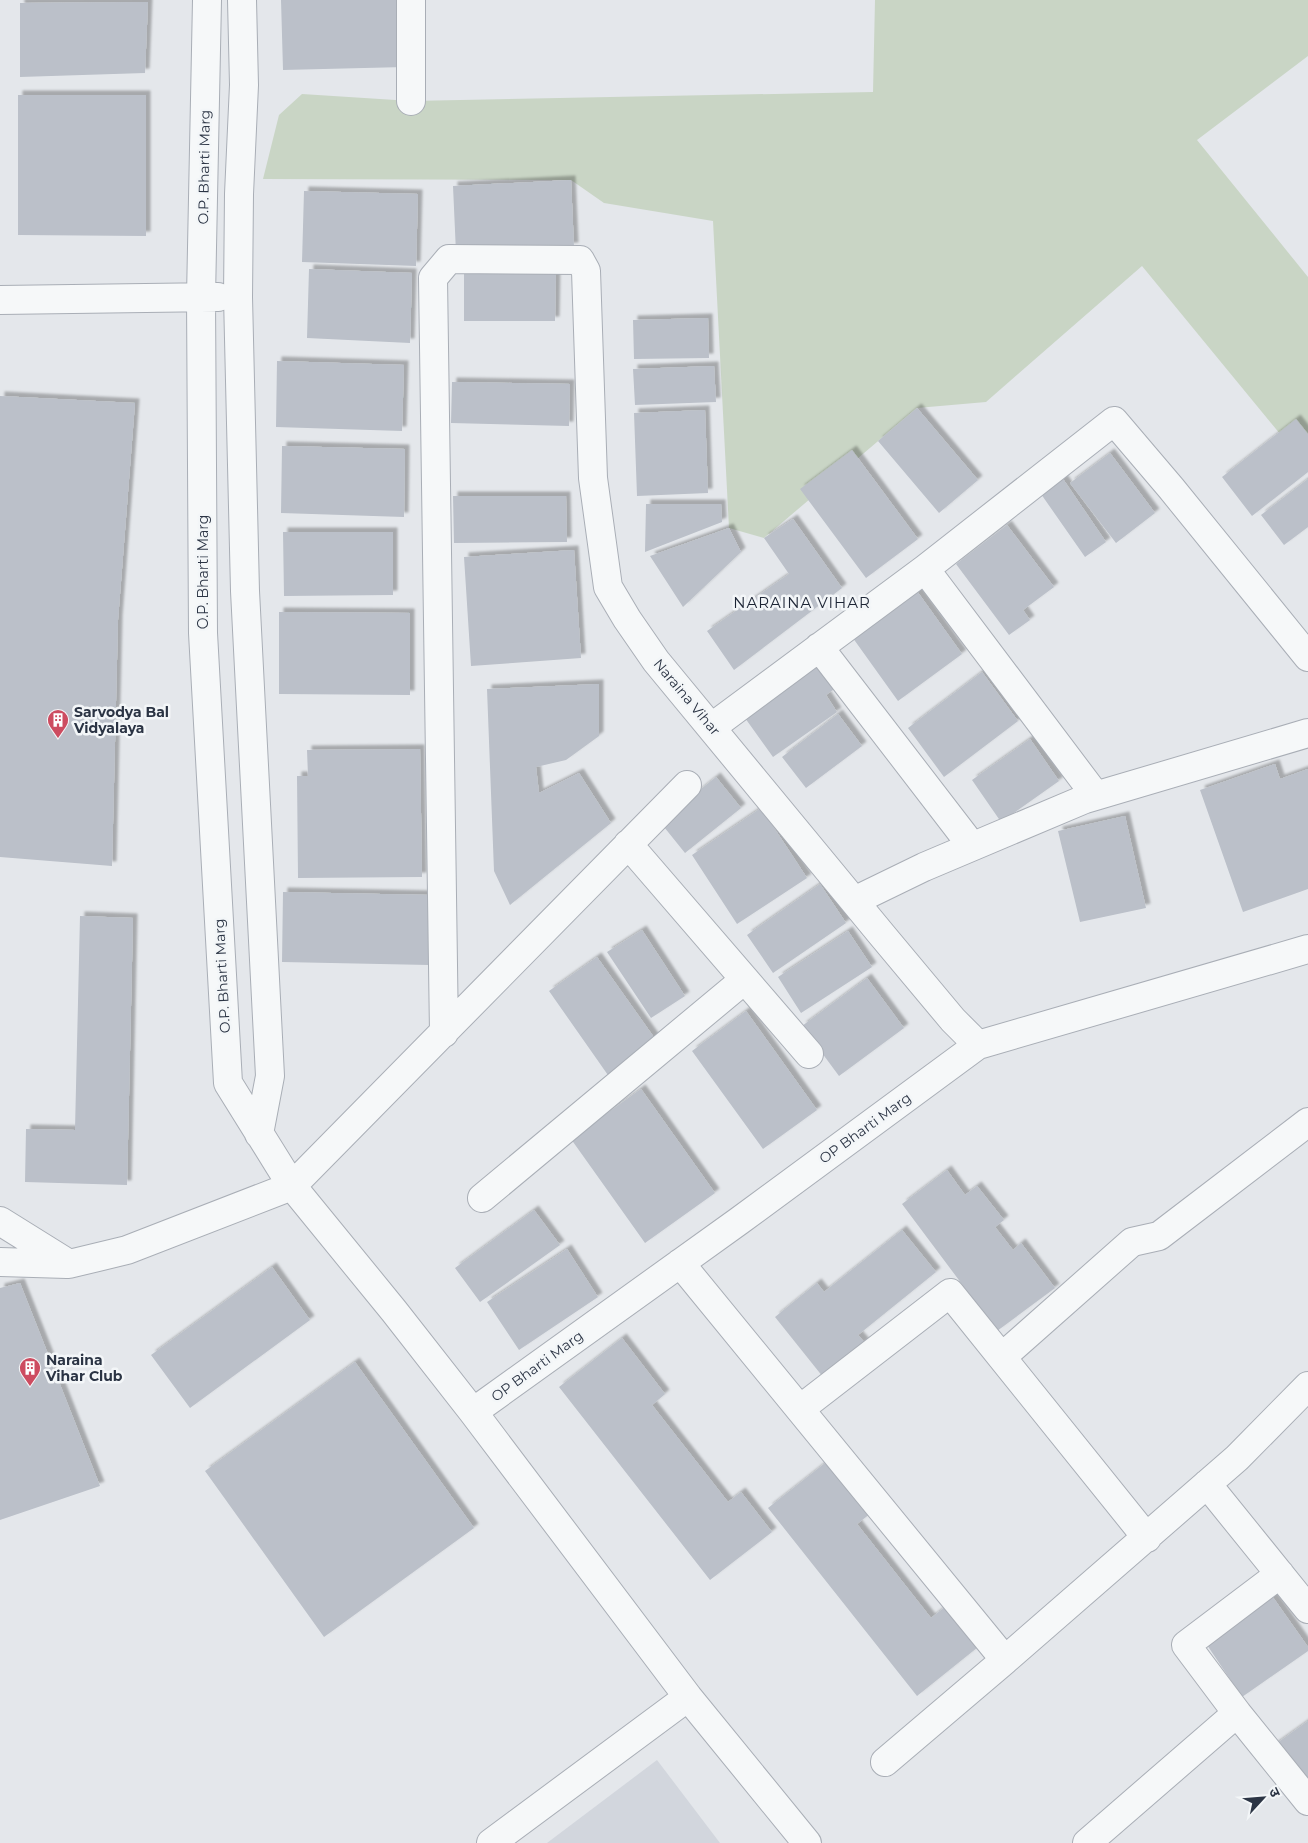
<svg xmlns="http://www.w3.org/2000/svg" width="1308" height="1843" font-family="Montserrat,'Noto Sans Devanagari',sans-serif">
  <defs>
    <filter id="shadow"><feDropShadow dx="4.5" dy="-4.5" stdDeviation="1" flood-color="#0004"/></filter>
  </defs>
  <rect width="100%" height="100%" fill="#e4e7eb"/>
  <path fill="#d2d6dd" d="M657 1760 720 1843H547Z"/>
  <path fill="#c9d5c5" d="M875 0H1308V56L1197 140 1308 277V468L1142 266 986 402 917 408 764 538 729 528 713 221 604 203 571 180 263 179 279 115 302 94 411 101 873 92Z"/>
  <path fill="#bbc0c9" filter="url(#shadow)" d="M281 0H403L405 67 283 70Z
    M148 2 145 73 20 77V3Z
    M18 95H146V236L18 235Z
    M571 180 574 247 456 253 453 186Z
    M304 191 418 194 416 266 302 262Z
    M464 266 556 267 555 321H464Z
    M309 269 412 273 410 343 307 338Z
    M708 318 709 358 634 359 633 320Z
    M277 361 404 365 402 431 276 427Z
    M714 366 716 402 635 405 633 369Z
    M452 382 570 384 569 426 451 423Z
    M0 396 135 403 118 620 112 866 0 857Z
    M917 408 978 480 939 513 878 441Z
    M705 410 708 493 637 496 634 413Z
    M1296 419 1308 434V472L1252 516 1222 477Z
    M282 446 405 449 404 517 281 513Z
    M852 450 918 539 866 578 800 489Z
    M1110 453 1155 513 1116 543 1070 483Z
    M1063 479 1106 542 1085 557 1041 494Z
    M1308 479V527L1284 545 1261 515Z
    M453 496H566L567 542 454 543Z
    M646 504H721L722 522 645 552Z
    M793 519 842 588 734 670 707 631 789 574 764 538Z
    M1007 525 1054 587 1023 610 1030 620 1009 635 956 564Z
    M729 528 741 552 683 607 650 556Z
    M283 532H393V595L284 596Z
    M574 550 581 658 471 666 464 557Z
    M914 587 962 654 898 701 850 634Z
    M279 612 410 613V695L279 694Z
    M821 664 837 687 826 695 837 712 773 757 745 718Z
    M982 672 1018 721 944 777 908 728Z
    M599 684V736L566 760 536 767 539 793 579 773 611 823 510 905 494 871 487 689Z
    M838 714 862 746 806 788 782 757Z
    M1030 739 1059 781 1001 822 972 780Z
    M420 749 422 877 298 878 297 776H308L307 750Z
    M1275 764 1280 779 1308 769V889L1243 912 1200 790Z
    M716 777 741 808 685 853 660 822Z
    M761 808 807 878 737 924 692 855Z
    M1125 816 1146 908 1080 922 1058 831Z
    M820 884 846 923 773 973 747 935Z
    M283 892 430 895 429 965 282 962Z
    M80 916 133 918 127 1185 25 1182 26 1129 75 1130Z
    M642 930 685 996 651 1018 607 952Z
    M848 931 872 967 801 1013 778 977Z
    M597 957 658 1043 610 1078 549 991Z
    M867 978 904 1028 839 1076 802 1026Z
    M746 1011 817 1110 763 1149 692 1051Z
    M641 1089 715 1193 645 1243 571 1139Z
    M947 1170 965 1195 977 1186 1004 1220 995 1227 1013 1250 1021 1243 1055 1288 997 1331 902 1204Z
    M534 1210 560 1245 480 1302 455 1268Z
    M902 1230 936 1272 858 1335 865 1343 823 1377 775 1317 817 1283 824 1292Z
    M567 1249 598 1297 519 1350 487 1302Z
    M272 1267 310 1320 190 1408 151 1355Z
    M20 1283 100 1486 0 1520V1288Z
    M622 1338 665 1394 652 1405 728 1502 741 1492 772 1532 710 1580 559 1387Z
    M355 1362 474 1528 324 1637 205 1471Z
    M829 1460 871 1513 857 1524 931 1618 945 1607 978 1647 917 1696 768 1508Z
    M1272 1596 1308 1647V1651L1242 1697 1205 1642Z
    M1308 1721V1785L1273 1746Z"/>
  <g fill="none" stroke-linecap="round" stroke-linejoin="round">
    <g stroke="#a9aeb6" stroke-width="30">
      <path id="minor" d="M207 0 201 297 203 633 228 1083 292 1186 394 1311 473 1412 688 1697 807 1843
        M242 0 244 85 239 194 238 297 245 591 270 1076 259 1134
        M411 0V101
        M0 300 218 297
        M925 569 1096 796
        M819 647 972 846
        M712 727 925 569 1114 421 1171 488 1308 657
        M628 844 809 1054
        M854 901 924 867 1085 799 1308 733
        M444 1033 433 278 449 259 580 260 586 271 593 478 608 587 627 619 656 661 882 935 953 1020 978 1045
        M482 1198 744 980
        M0 1221 69 1264 127 1250 292 1186 687 785
        M0 1262 67 1264
        M680 1263 1005 1660 1237 1458 1308 1386
        M1002 1357 1132 1242 1159 1236 1308 1122
        M800 1409 950 1293 1147 1538
        M473 1412 739 1221 978 1045 1308 949
        M1207 1484 1308 1609
        M1237 1713 1186 1645 1280 1574
        M885 1762 1005 1660
        M491 1843 688 1697
        M1087 1843 1237 1713 1308 1801"/>
    </g>
    <use href="#minor" stroke="#f6f8f9" stroke-width="28"/>
  </g>
  <defs>
    <g id="building-pin" transform="scale(1.125)"><path d="M0 17L-7.5 6A9.5 9.5 0 1 1 7.5 6Z" fill="#cd4c60" stroke="#f3f6f8"/><path d="M-4-6H4V6H1V3H-1V6H-4ZM-2.5-4.3h1.7v1.8h-1.7ZM.8-4.3h1.7v1.8H.8ZM-2.5-1h1.7V.8h-1.7ZM.8-1h1.7V.8H.8Z" fill="#fff"/></g>
  </defs>
  <g fill-rule="evenodd">
    <use href="#building-pin" x="58" y="720"/>
    <use href="#building-pin" x="30" y="1368"/>
  </g>
  <g text-anchor="middle" stroke-width="5" stroke-linejoin="round" paint-order="stroke">
    <g font-size="14" fill="#2b3444" stroke="#f3f6f8">
      <text transform="translate(204 167) rotate(-89)" y="5">O.P. Bharti Marg</text>
      <text transform="translate(203 572) rotate(-90)" y="5">O.P. Bharti Marg</text>
      <text transform="translate(687 697) rotate(50)" y="5">Naraina Vihar</text>
      <text transform="translate(222 976) rotate(-93)" y="5">O.P. Bharti Marg</text>
      <text transform="translate(865 1128) rotate(-36)" y="5">OP Bharti Marg</text>
      <text transform="translate(537 1366) rotate(-36)" y="5">OP Bharti Marg</text>
    </g>
    <g font-size="14" font-weight="bold" fill="#2b3444" stroke="#f3f6f8" text-anchor="start">
      <text x="74" y="717">Sarvodya Bal<tspan x="74" dy="16">Vidyalaya</tspan></text>
      <text x="46" y="1365">Naraina<tspan x="46" dy="16">Vihar Club</tspan></text>
    </g>
    <g font-size="15" letter-spacing="1" fill="#1d2535" stroke="#f3f6f8">
      <text x="802" y="608">NARAINA VIHAR</text>
    </g>
  </g>
  <g transform="translate(1263 1798) rotate(64)" stroke="#f3f6f8" stroke-width="4" paint-order="stroke">
  <path d="M0-4L9 19L0 12L-9 19Z" fill="#2b3444"/>
  <text y="-8" font-size="14" font-weight="bold" text-anchor="middle" fill="#2b3444">उ</text>
  </g>
</svg>
